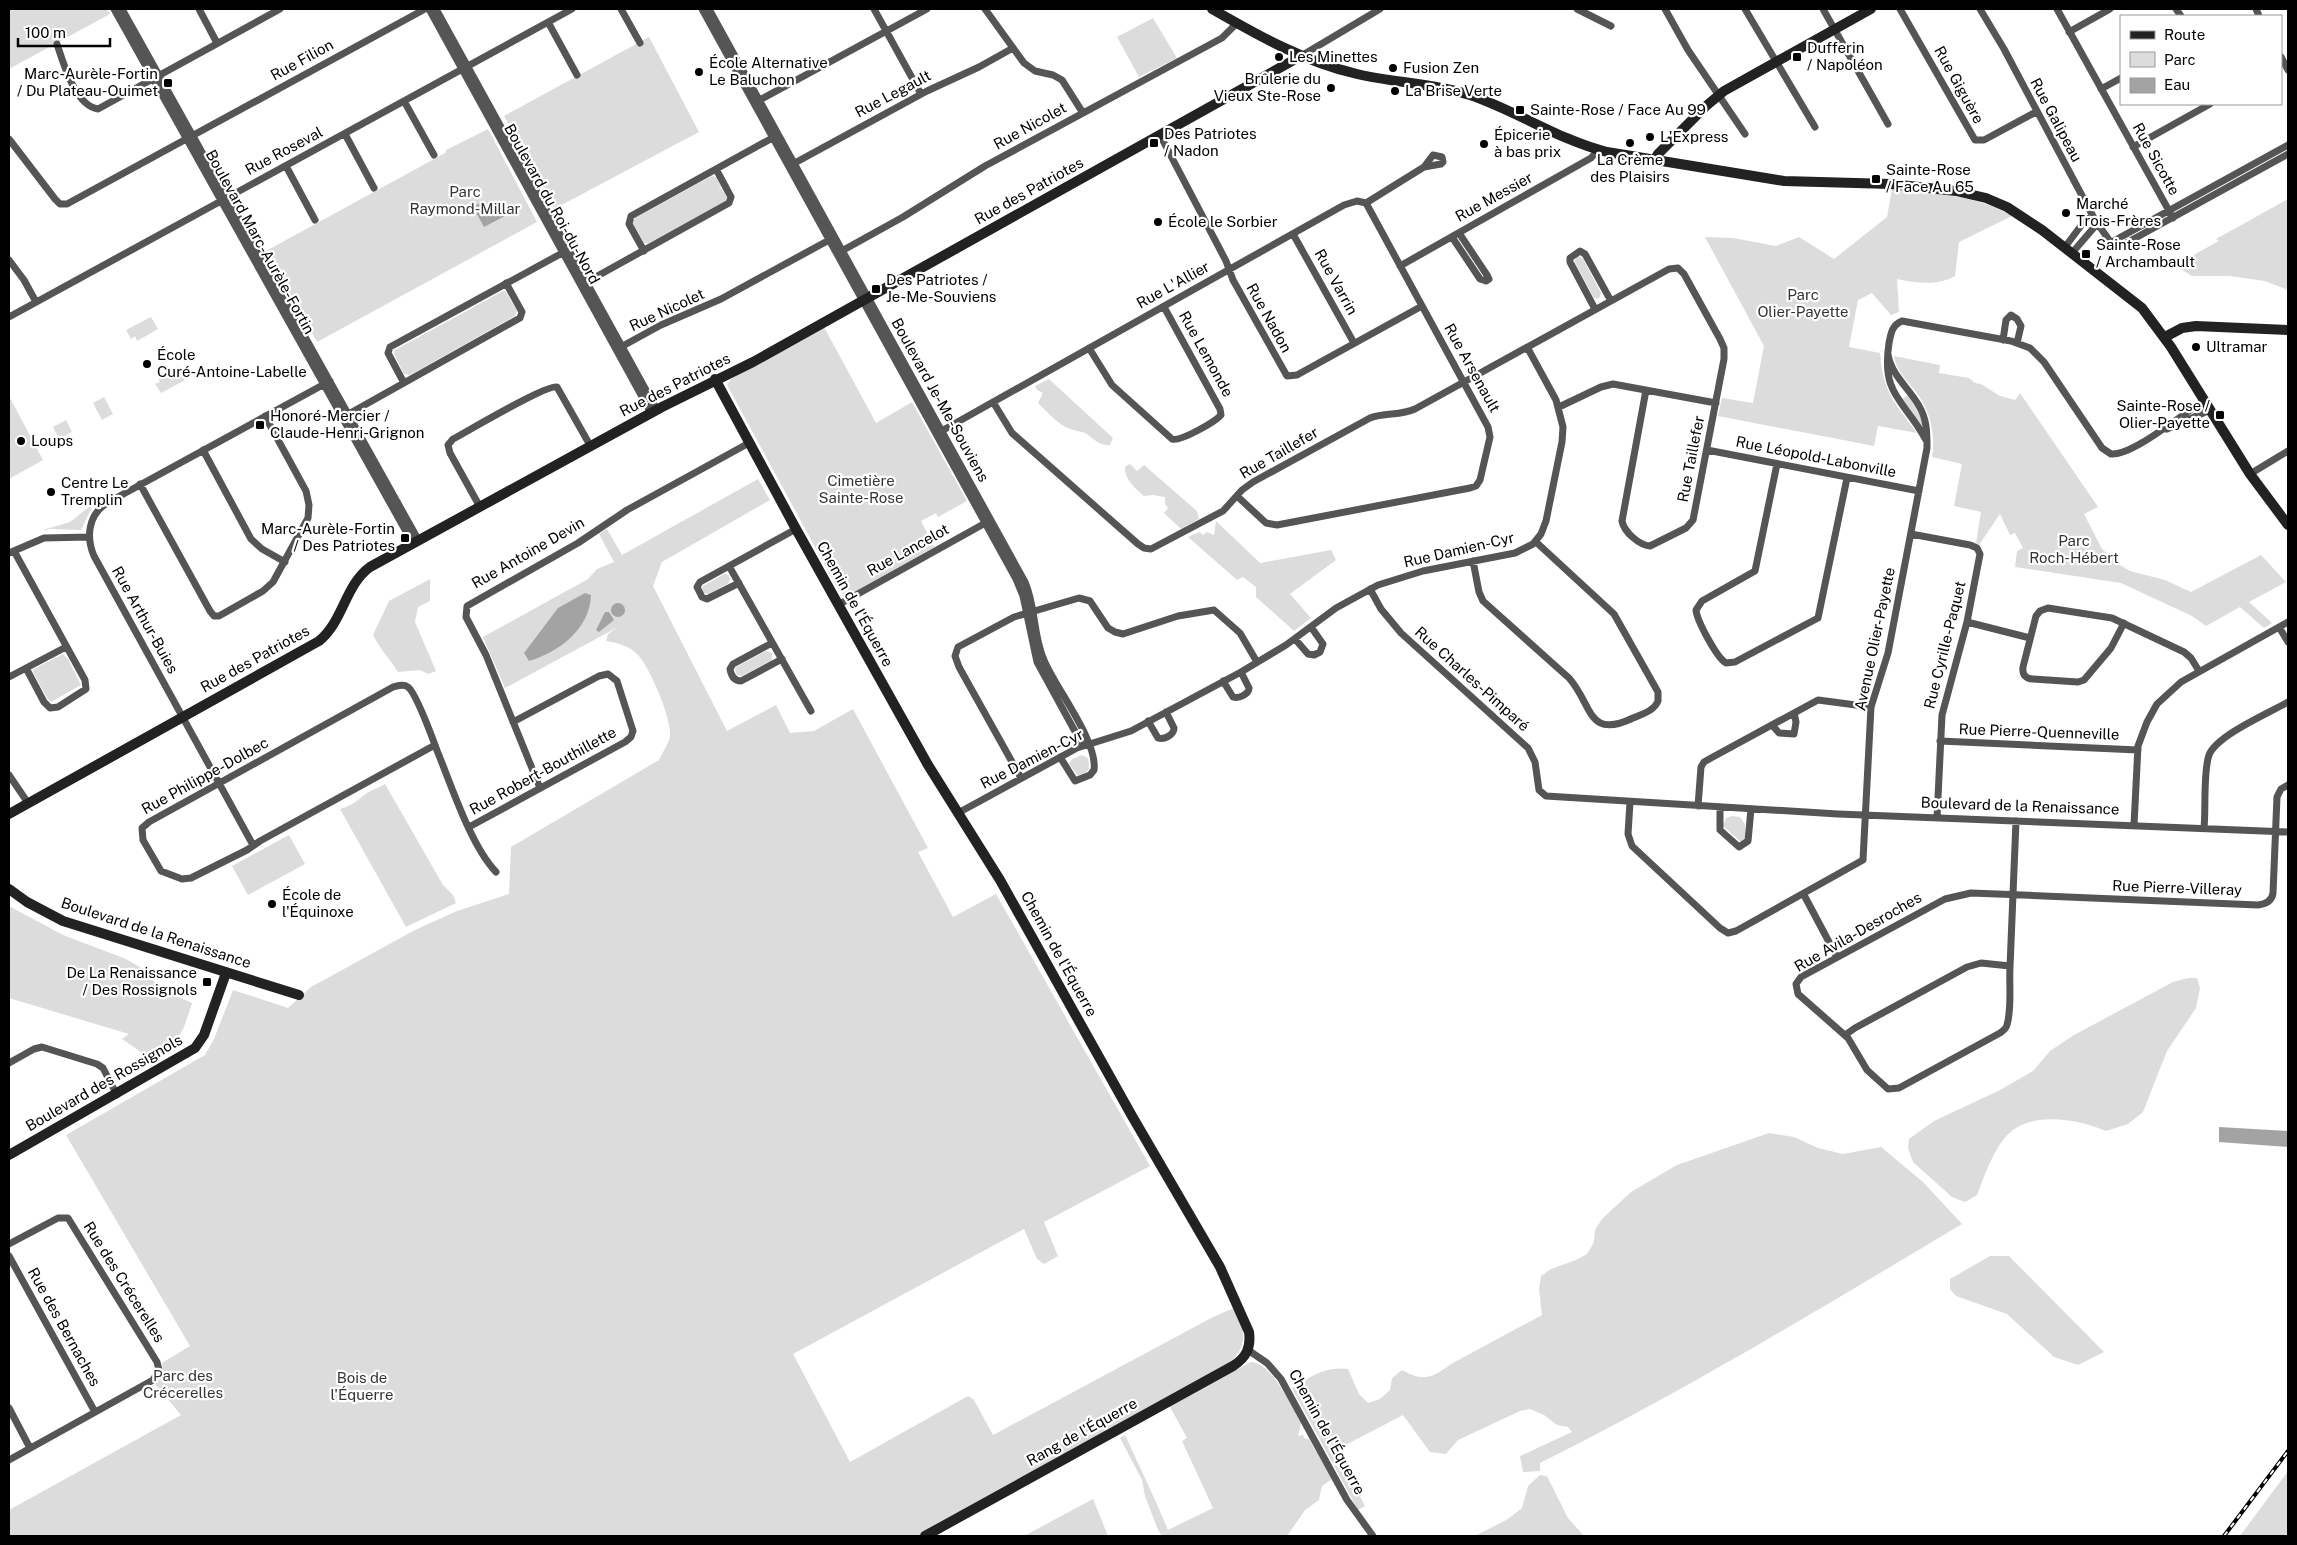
<svg xmlns="http://www.w3.org/2000/svg" width="2297" height="1545" font-family="'Public Sans',sans-serif">
  <rect width="100%" height="100%" fill="#fff"/>
  <path fill="#dcdcdc" d="M9 9H107L110 14 9 69Z
    M1153 18 1177 58 1139 77 1117 37Z
    M649 37 699 132 554 209 504 116Z
    M488 129 537 222 317 342 266 251 445 153 446 150Z
    M712 176 716 177 721 187 719 188 722 189 727 198 725 202 649 243H644L632 222 635 218Z
    M1892 189C1932 193 1977 195 2012 216L1959 242 1955 276C1938 286 1916 283 1897 279L1899 312 1891 315 1872 293 1858 300 1849 347 1880 353C1883 393 1895 403 1917 433L1878 426 1874 446 1718 416 1722 398 1753 403 1764 346 1705 237 1733 238 1776 246 1799 237 1834 259 1887 217Z
    M2288 199V290L2265 281 2229 276H2192L2179 268 2181 262 2219 241 2216 239Z
    M1578 256 1583 259 1601 293 1600 298 1599 296V299L1594 298 1575 263V260Z
    M503 291 506 292 517 311 515 316 410 375 404 374 394 354 395 350Z
    M151 317 158 329 137 341 135 336 131 339 126 330Z
    M824 327 876 423 912 402 967 501 938 517 936 513 921 521 934 547 849 595H844L839 591 727 385 731 379Z
    M1894 356 1940 365 1939 373 1969 378 1975 383 1981 384 2000 396 2015 400 2020 393 2098 507 2084 514 2102 549 2120 565 2130 571 2165 580 2191 592 2261 555 2286 582 2249 602 2272 623 2264 628 2240 607 2206 626 2192 616 2121 583 2015 567 2017 551 2023 548 2015 533 2010 535 2000 514 1979 545 1976 543 1981 512 1954 506 1962 464 1932 457C1936 434 1930 410 1916 392 1907 381 1896 370 1894 356Z
    M178 366 185 380 161 393 155 384 160 382 158 377Z
    M1049 379 1113 438 1110 445C1096 446 1091 434 1082 432 1060 428 1055 419 1038 403L1043 393 1037 390 1035 386Z
    M1908 395 1922 420 1923 430 1901 400Z
    M9 396 43 460 9 479Z
    M104 397 113 414 102 420 93 403Z
    M66 420 72 432 59 439 53 427Z
    M1130 464 1137 471 1144 465 1197 511 1199 519 1181 529 1164 513 1168 508 1165 504V497L1153 495 1144 496C1136 489 1124 479 1125 467Z
    M758 479 770 500 662 562 653 586 727 731 776 705 790 733 814 731 853 709 928 848 918 852 953 917 996 894 1150 1166 1044 1222 1058 1256 1044 1264 1037 1259 1024 1229 793 1354 850 1462 968 1396 974 1400 993 1435 1213 1317 1236 1307C1245 1331 1249 1347 1227 1365L917 1536H9V1510L181 1415 155 1384 163 1374 162 1363 190 1346 66 1135 205 1055 214 1039 233 990 288 1008 311 987 415 930 457 911 509 894 511 847 659 760C662 753 670 742 670 735 671 717 650 668 638 655 630 646 618 643 606 641L608 634 618 627 505 688 483 637 588 579 597 569 614 562 599 534 607 529 622 555Z
    M94 503 81 530 49 529 44 531 46 529 70 522Z
    M1216 521 1260 563 1331 550 1336 560 1290 594 1311 618 1294 631 1256 597V587L1243 577 1237 580 1188 537 1199 532 1203 535 1207 532 1214 535Z
    M724 574H727L730 578 729 583 709 594 704 593 702 588 703 586Z
    M430 579V601L418 607 415 622 436 671 428 674 420 670 398 672C390 659 380 649 373 635L389 601Z
    M766 651 772 653V660L742 676 737 675 735 670 736 667Z
    M63 654 68 659 81 685 51 702 47 698 33 672 34 669Z
    M1082 755 1088 758C1090 769 1089 773 1078 776L1069 764 1072 759Z
    M385 784 443 885 453 895 456 903 406 927 340 809C354 805 357 800 367 793 373 789 379 788 385 784Z
    M1732 816 1740 817 1745 824V838L1741 842 1723 826 1726 818Z
    M289 835 305 864 248 895 232 866Z
    M9 906 63 935 126 959 143 969 162 990 192 1003C182 1035 180 1042 151 1059L122 1039 129 1034 9 998Z
    M2188 978H2197L2200 988 2196 1008 2167 1051 2143 1112 2128 1124 2106 1131C2077 1119 2026 1109 2003 1140 1991 1156 1984 1177 1977 1195L1965 1202 1952 1197 1913 1162 1908 1148 1909 1139 1934 1121 2000 1090 2033 1071 2050 1051 2074 1035 2173 982Z
    M1769 1133 1794 1137 1818 1148 1843 1154 1881 1147 1923 1182 1962 1224C1823 1307 1685 1391 1540 1463V1471L1523 1472 1520 1456 1572 1432 1568 1427 1557 1425 1544 1415 1530 1409 1520 1411 1458 1440 1446 1454 1430 1452 1403 1415 1336 1450 1365 1506 1358 1510 1292 1388C1311 1376 1326 1366 1348 1369L1359 1394 1368 1403 1380 1399 1390 1390 1392 1378 1402 1370C1423 1382 1432 1378 1451 1364L1542 1315 1539 1289 1541 1276 1551 1269 1576 1260 1587 1254 1594 1242 1595 1230 1602 1219 1631 1192 1677 1165Z
    M1990 1256H2009L2104 1352 2078 1365 2054 1357 2007 1314 1956 1296 1950 1289V1279Z
    M1251 1362C1271 1362 1292 1407 1301 1423L1298 1436 1303 1435 1305 1439H1309L1332 1479 1322 1486 1319 1500 1305 1510 1287 1536H1162L1158 1530 1145 1496 1142 1480 1120 1438 1124 1435 1126 1437C1140 1468 1155 1498 1168 1530L1213 1508 1182 1441 1187 1438 1169 1405Z
    M2288 1471V1536H2240Z
    M1540 1475 1547 1476 1568 1518 1583 1535 1592 1536H1475L1508 1519 1522 1508 1528 1486Z
    M1093 1499 1108 1536H1024L1091 1500Z"/>
  <path fill="#a3a3a3" d="M482 202 488 212 499 205 505 216 484 227 473 207Z
    M585 593 591 595C590 629 559 652 529 661L524 653 558 608Z
    M611 610a7 7 0 1 1 14 0a7 7 0 1 1-14 0Z
    M605 612H609L614 620 599 632 596 630Z
    M2219 1127 2288 1131V1147L2219 1142Z"/>
  <g fill="none" stroke-linecap="round" stroke-linejoin="round">
    <path stroke="#555" stroke-width="7" d="M114 9 413 544
      M122 9 419 541
      M199 9 217 43
      M429 9 651 413
      M436 9 657 410
      M621 9 640 43
      M702 9 1016 579 1023 596 1037 662 1083 746
      M709 9 1025 582C1036 607 1033 636 1044 660 1056 689 1098 741 1094 770L1090 775 1075 781 1060 757
      M874 9 921 94
      M985 9 1024 63 1035 71 1053 75 1062 80 1083 113
      M1577 9 1611 26
      M1665 9 1688 50 1745 134
      M1745 9 1815 127
      M1823 9 1888 124
      M1900 9 1975 140H1984L2036 112
      M1980 9 2004 49 2095 220 2114 247H2119L2288 154
      M2057 9 2173 218
      M2176 9 2181 16
      M2256 9 2259 16
      M548 22 577 75
      M2069 32 2110 9
      M57 44C63 62 75 106 98 109L280 9
      M1301 56 1380 9
      M2281 57 2288 70
      M2101 89 2121 78
      M404 101 434 155
      M756 102 927 9
      M345 134 374 188
      M1160 135 1226 261 1233 280 1287 376 1297 375 1422 306
      M9 139 55 199 60 204H67L425 9
      M2133 147 2210 104
      M791 165 927 91 979 67 1013 48
      M286 166 315 220
      M1366 203 1424 167 1441 164 1443 162 1442 157 1433 155 1424 167
      M1293 234 1354 343
      M1452 237 1480 279 1486 281 1489 279 1487 275 1459 233
      M2110 243 2288 145
      M2065 247 2083 223 2092 215
      M644 251 629 224 631 216 776 136
      M838 253 903 217 985 166 1222 38 1237 23
      M2072 253 2097 224
      M9 260 24 280 36 302
      M1400 266 1591 158 1598 150
      M583 284 729 203 731 197 716 169
      M1595 309 1570 262V258L1580 251 1585 254 1611 301
      M9 317 572 9
      M2003 340 2006 320 2011 315 2017 319 2021 326 2017 343
      M619 348 661 325 721 299 831 239
      M1089 348 1112 385 1172 439C1180 442 1215 422 1221 415L1220 409 1164 307
      M404 383 388 353 390 347 566 251
      M993 402 1012 433 1138 544 1144 548 1151 549 1223 511 1242 490 1253 482 1370 418C1385 412 1400 416 1415 409L1669 269 1678 268 1684 274 1720 339 1724 348V359L1693 520 1686 528 1650 546C1639 545 1624 532 1622 521L1646 390
      M1559 407 1601 387 1613 384 1716 403
      M345 416 520 318 522 312 506 283
      M2167 429 2210 410
      M938 433 1344 205 1357 201 1366 203
      M1926 440C1904 399 1881 396 1889 343 1891 333 1892 325 1902 321L2011 341 2030 348 2044 362 2102 448 2111 454C2133 456 2183 413 2204 401
      M203 450 251 539 262 549 285 562
      M1707 450 1919 491
      M1777 464 1755 571 1702 601 1696 610C1697 621 1717 658 1726 663L1735 662 1818 618 1847 478
      M2250 474 2288 451
      M140 484 210 611 214 616H219L263 591 273 582 308 518 309 505 306 491 265 416
      M1237 496 1266 523 1277 525 1470 488 1476 486 1480 480 1490 437 1488 427 1366 203
      M480 507 450 453 448 445 453 439C468 431 547 384 557 387L591 447
      M1911 534 1970 545 1977 548 1980 554 1967 622 1942 715 1937 818
      M14 551 85 680 86 689 58 707 50 708 44 702 26 668
      M9 553 44 538 89 537
      M1473 561 1479 592 1483 601 1569 678C1593 705 1587 740 1633 718 1642 714 1654 711 1658 701V692L1614 614 1536 542
      M729 566 811 711
      M739 583 707 599 702 597 697 587 700 582 796 529
      M1370 589 1381 609 1401 633 1528 748 1535 762 1539 790 1546 796 1838 814 2288 832
      M838 605 989 521
      M1967 622 2030 638
      M2124 623 2111 648 2084 680 2078 682 2033 679C2026 679 2022 675 2023 667L2036 616 2040 611 2048 608 2112 618 2184 652 2191 658 2199 671
      M2279 627 2288 642
      M1295 639 1308 654 1314 655 1320 652 1323 644 1311 627
      M772 643 733 664 730 669C731 675 734 681 741 681L782 659
      M9 677 66 647
      M1223 681 1233 697C1239 699 1249 694 1249 688L1241 672
      M1148 721 1158 738C1164 740 1174 735 1174 728L1166 712
      M1772 725 1779 733 1794 734 1796 722 1794 713
      M1940 741 2138 750
      M435 745 260 841 247 850 191 878 182 879 161 871 143 840 142 828 149 822 393 687C399 685 404 684 408 687 417 694 433 740 438 753 452 787 471 846 496 872
      M9 775 28 803
      M1021 778 959 667 955 656 958 647 1014 617 1079 598 1090 601 1108 628 1115 632 1123 634 1178 616 1214 610 1240 633 1257 662
      M540 788 486 655 466 617 467 606 578 543 627 510 749 443
      M1630 802 1628 834 1632 846 1720 928 1728 933 1736 931 1863 860 1871 707 1888 653 1927 448C1927 433 1927 419 1919 406 1909 388 1891 375 1888 354
      M1698 806 1701 767 1704 762 1711 758 1818 700 1871 707
      M1720 807V830L1739 847 1748 841 1751 809
      M958 813 1077 748 1131 731 1241 672 1286 645 1336 608 1378 585 1423 571 1515 553 1533 544 1541 534 1546 521 1562 442 1563 427 1556 400 1527 347
      M2016 821C2014 870 2012 918 2010 967 2009 985 2012 1008 2007 1025 2006 1029 2003 1031 2000 1033L1899 1088 1888 1089 1867 1070 1848 1038 1798 994 1796 984 1801 977 1945 899 1971 893 2023 895 2258 905C2266 904 2272 901 2273 893L2277 797 2281 789 2288 785
      M2134 825 2138 746 2147 722 2157 704 2181 682 2288 622
      M469 827 625 742 631 737 633 731 617 681 608 674 599 676 513 722
      M2204 828C2206 809 2203 772 2209 755 2217 735 2269 713 2288 702
      M253 845 94 556C86 537 88 515 107 503L330 381
      M1804 895 1837 957
      M1845 1035 1855 1028 1967 967 1981 963 2010 966
      M9 1063 34 1049 42 1047 97 1064 103 1068 117 1095
      M9 1244 58 1218H68L157 1362 159 1370 153 1380 9 1460
      M9 1256 95 1412
      M1248 1350 1267 1363 1281 1379 1347 1500 1373 1536
      M9 1408 30 1448"/>
    <path stroke="#222" stroke-width="10" d="M1212 9C1259 36 1305 62 1357 74 1395 83 1433 83 1470 95 1517 111 1559 140 1607 152L1784 181 1891 184 1956 191 1986 198 2007 207 2042 230 2142 308 2171 347 2250 474 2288 525
      M1654 161 1658 154 1706 106 1724 91 1871 9
      M2165 337 2182 328 2196 326 2288 330
      M715 379 796 529 928 765 1000 880 1132 1116 1220 1267 1249 1332C1251 1347 1247 1357 1233 1366L925 1536
      M9 814 319 641C343 622 345 585 370 567L662 407 753 362 1301 56
      M9 889 27 902 63 921 299 995
      M9 1155 195 1048 204 1035 226 973"/>
    <g stroke="#000" stroke-width="4">
      <path id="rail" d="M2224 1536 2288 1451"/>
    </g>
    <use href="#rail" stroke="#fff" stroke-width="2" stroke-dasharray="5.5" stroke-linecap="butt"/>
  </g>
  <g fill="#000" stroke="#fff" stroke-width="2">
    <circle cx="1279" cy="57" r="5"/>
    <rect x="1792" y="52" width="10" height="10" rx="2.5"/>
    <circle cx="1393" cy="68" r="5"/>
    <circle cx="699" cy="72" r="5"/>
    <rect x="163" y="78" width="10" height="10" rx="2.5"/>
    <circle cx="1331" cy="88" r="5"/>
    <circle cx="1395" cy="91" r="5"/>
    <rect x="1515" y="105" width="10" height="10" rx="2.5"/>
    <circle cx="1650" cy="137" r="5"/>
    <rect x="1149" y="138" width="10" height="10" rx="2.5"/>
    <circle cx="1630" cy="143" r="5"/>
    <circle cx="1484" cy="144" r="5"/>
    <rect x="1871" y="174" width="10" height="10" rx="2.5"/>
    <circle cx="2066" cy="213" r="5"/>
    <circle cx="1158" cy="222" r="5"/>
    <rect x="2081" y="249" width="10" height="10" rx="2.5"/>
    <rect x="871" y="284" width="10" height="10" rx="2.5"/>
    <circle cx="2196" cy="347" r="5"/>
    <circle cx="147" cy="364" r="5"/>
    <rect x="2215" y="410" width="10" height="10" rx="2.5"/>
    <rect x="255" y="420" width="10" height="10" rx="2.5"/>
    <circle cx="21" cy="441" r="5"/>
    <circle cx="51" cy="492" r="5"/>
    <rect x="400" y="533" width="10" height="10" rx="2.5"/>
    <circle cx="272" cy="904" r="5"/>
    <rect x="202" y="977" width="10" height="10" rx="2.5"/>
  </g>
  <g text-anchor="middle" stroke-width="4.5" stroke-linejoin="round" paint-order="stroke">
    <g font-size="15" fill="#000" stroke="#fff" text-anchor="start">
      <text x="1807" y="53">Dufferin<tspan x="1807" dy="17">/ Napoléon</tspan></text>
      <text x="1289" y="62">Les Minettes</text>
      <text x="709" y="68">École Alternative<tspan x="709" dy="17">Le Baluchon</tspan></text>
      <text x="1403" y="73">Fusion Zen</text>
      <text x="158" y="79" text-anchor="end">Marc-Aurèle-Fortin<tspan x="158" dy="17">/ Du Plateau-Ouimet</tspan></text>
      <text x="1321" y="84" text-anchor="end">Brûlerie du<tspan x="1321" dy="17">Vieux Ste-Rose</tspan></text>
      <text x="1405" y="96">La Brise Verte</text>
      <text x="1530" y="115">Sainte-Rose / Face Au 99</text>
      <text x="1164" y="139">Des Patriotes<tspan x="1164" dy="17">/ Nadon</tspan></text>
      <text x="1494" y="140">Épicerie<tspan x="1494" dy="17">à bas prix</tspan></text>
      <text x="1660" y="142">L'Express</text>
      <text x="1630" y="165" text-anchor="middle">La Crème<tspan x="1630" dy="17">des Plaisirs</tspan></text>
      <text x="1886" y="175">Sainte-Rose<tspan x="1886" dy="17">/ Face Au 65</tspan></text>
      <text x="2076" y="209">Marché<tspan x="2076" dy="17">Trois-Frères</tspan></text>
      <text x="1168" y="227">École le Sorbier</text>
      <text x="2096" y="250">Sainte-Rose<tspan x="2096" dy="17">/ Archambault</tspan></text>
      <text x="886" y="285">Des Patriotes /<tspan x="886" dy="17">Je-Me-Souviens</tspan></text>
      <text x="2206" y="352">Ultramar</text>
      <text x="157" y="360">École<tspan x="157" dy="17">Curé-Antoine-Labelle</tspan></text>
      <text x="2210" y="411" text-anchor="end">Sainte-Rose /<tspan x="2210" dy="17">Olier-Payette</tspan></text>
      <text x="270" y="421">Honoré-Mercier /<tspan x="270" dy="17">Claude-Henri-Grignon</tspan></text>
      <text x="31" y="446">Loups</text>
      <text x="61" y="488">Centre Le<tspan x="61" dy="17">Tremplin</tspan></text>
      <text x="395" y="534" text-anchor="end">Marc-Aurèle-Fortin<tspan x="395" dy="17">/ Des Patriotes</tspan></text>
      <text x="282" y="900">École de<tspan x="282" dy="17">l'Équinoxe</tspan></text>
      <text x="197" y="978" text-anchor="end">De La Renaissance<tspan x="197" dy="17">/ Des Rossignols</tspan></text>
    </g>
    <g font-size="15" fill="#000" stroke="#fff">
      <text transform="translate(302 60) rotate(-29)" y="5">Rue Filion</text>
      <text transform="translate(1959 85) rotate(61)" y="5">Rue Giguère</text>
      <text transform="translate(893 94) rotate(-28)" y="5">Rue Legault</text>
      <text transform="translate(2056 120) rotate(62)" y="5">Rue Galipeau</text>
      <text transform="translate(1030 126) rotate(-29)" y="5">Rue Nicolet</text>
      <text transform="translate(284 151) rotate(-28)" y="5">Rue Roseval</text>
      <text transform="translate(2156 159) rotate(61)" y="5">Rue Sicotte</text>
      <text transform="translate(1029 191) rotate(-29)" y="5">Rue des Patriotes</text>
      <text transform="translate(1494 197) rotate(-29)" y="5">Rue Messier</text>
      <text transform="translate(552 204) rotate(61)" y="5">Boulevard du Roi-du-Nord</text>
      <text transform="translate(260 242) rotate(61)" y="5">Boulevard Marc-Aurèle-Fortin</text>
      <text transform="translate(1336 282) rotate(61)" y="5">Rue Varrin</text>
      <text transform="translate(1173 285) rotate(-29)" y="5">Rue L'Allier</text>
      <text transform="translate(667 310) rotate(-25)" y="5">Rue Nicolet</text>
      <text transform="translate(1269 318) rotate(61)" y="5">Rue Nadon</text>
      <text transform="translate(1206 354) rotate(61)" y="5">Rue Lemonde</text>
      <text transform="translate(1472 368) rotate(61)" y="5">Rue Arsenault</text>
      <text transform="translate(675 385) rotate(-27)" y="5">Rue des Patriotes</text>
      <text transform="translate(940 400) rotate(61)" y="5">Boulevard Je-Me-Souviens</text>
      <text transform="translate(1279 453) rotate(-30)" y="5">Rue Taillefer</text>
      <text transform="translate(1816 457) rotate(11)" y="5">Rue Léopold-Labonville</text>
      <text transform="translate(1691 459) rotate(-79)" y="5">Rue Taillefer</text>
      <text transform="translate(908 550) rotate(-29)" y="5">Rue Lancelot</text>
      <text transform="translate(1459 550) rotate(-13)" y="5">Rue Damien-Cyr</text>
      <text transform="translate(528 553) rotate(-30)" y="5">Rue Antoine Devin</text>
      <text transform="translate(855 604) rotate(61)" y="5">Chemin de l'Équerre</text>
      <text transform="translate(145 620) rotate(61)" y="5">Rue Arthur-Buies</text>
      <text transform="translate(1875 639) rotate(-78)" y="5">Avenue Olier-Payette</text>
      <text transform="translate(1945 645) rotate(-76)" y="5">Rue Cyrille-Paquet</text>
      <text transform="translate(255 659) rotate(-29)" y="5">Rue des Patriotes</text>
      <text transform="translate(1472 679) rotate(42)" y="5">Rue Charles-Pimparé</text>
      <text transform="translate(2039 732) rotate(2)" y="5">Rue Pierre-Quenneville</text>
      <text transform="translate(1032 759) rotate(-27)" y="5">Rue Damien-Cyr</text>
      <text transform="translate(543 771) rotate(-29)" y="5">Rue Robert-Bouthillette</text>
      <text transform="translate(205 776) rotate(-29)" y="5">Rue Philippe-Dolbec</text>
      <text transform="translate(2020 806) rotate(2)" y="5">Boulevard de la Renaissance</text>
      <text transform="translate(2177 888) rotate(2)" y="5">Rue Pierre-Villeray</text>
      <text transform="translate(1858 932) rotate(-30)" y="5">Rue Avila-Desroches</text>
      <text transform="translate(156 933) rotate(18)" y="5">Boulevard de la Renaissance</text>
      <text transform="translate(1059 954) rotate(61)" y="5">Chemin de l'Équerre</text>
      <text transform="translate(104 1083) rotate(-30)" y="5">Boulevard des Rossignols</text>
      <text transform="translate(124 1282) rotate(58)" y="5">Rue des Crécerelles</text>
      <text transform="translate(64 1327) rotate(61)" y="5">Rue des Bernaches</text>
      <text transform="translate(1082 1432) rotate(-29)" y="5">Rang de l'Équerre</text>
      <text transform="translate(1327 1432) rotate(61)" y="5">Chemin de l'Équerre</text>
    </g>
    <g font-size="15" fill="#333" stroke="#fff">
      <text x="465" y="197">Parc<tspan x="465" dy="17">Raymond-Millar</tspan></text>
      <text x="1803" y="300">Parc<tspan x="1803" dy="17">Olier-Payette</tspan></text>
      <text x="861" y="486">Cimetière<tspan x="861" dy="17">Sainte-Rose</tspan></text>
      <text x="2074" y="546">Parc<tspan x="2074" dy="17">Roch-Hébert</tspan></text>
      <text x="183" y="1381">Parc des<tspan x="183" dy="17">Crécerelles</tspan></text>
      <text x="362" y="1383">Bois de<tspan x="362" dy="17">l'Équerre</tspan></text>
    </g>
  </g>
  <rect width="2297" height="1545" fill="none" stroke="#000000" stroke-width="20"/>
  <rect x="2120" y="15" width="162" height="90" fill="#ffffff" stroke="#999999"/>
  <rect x="2130" y="31" width="25" height="8" fill="#222222" stroke="#999999"/>
  <text x="2164" y="40" font-size="15" fill="#000000">Route</text>
  <rect x="2130" y="52" width="25" height="15" fill="#dcdcdc" stroke="#999999"/>
  <text x="2164" y="65" font-size="15" fill="#000000">Parc</text>
  <rect x="2130" y="78" width="25" height="15" fill="#a3a3a3" stroke="#999999"/>
  <text x="2164" y="90" font-size="15" fill="#000000">Eau</text>
  <path d="M18 38v8h92v-8" fill="none" stroke="#000000" stroke-width="2.5"/>
  <text x="25" y="38" font-size="15" fill="#000000" stroke="#ffffff" stroke-width="4" paint-order="stroke">100 m</text>
</svg>
